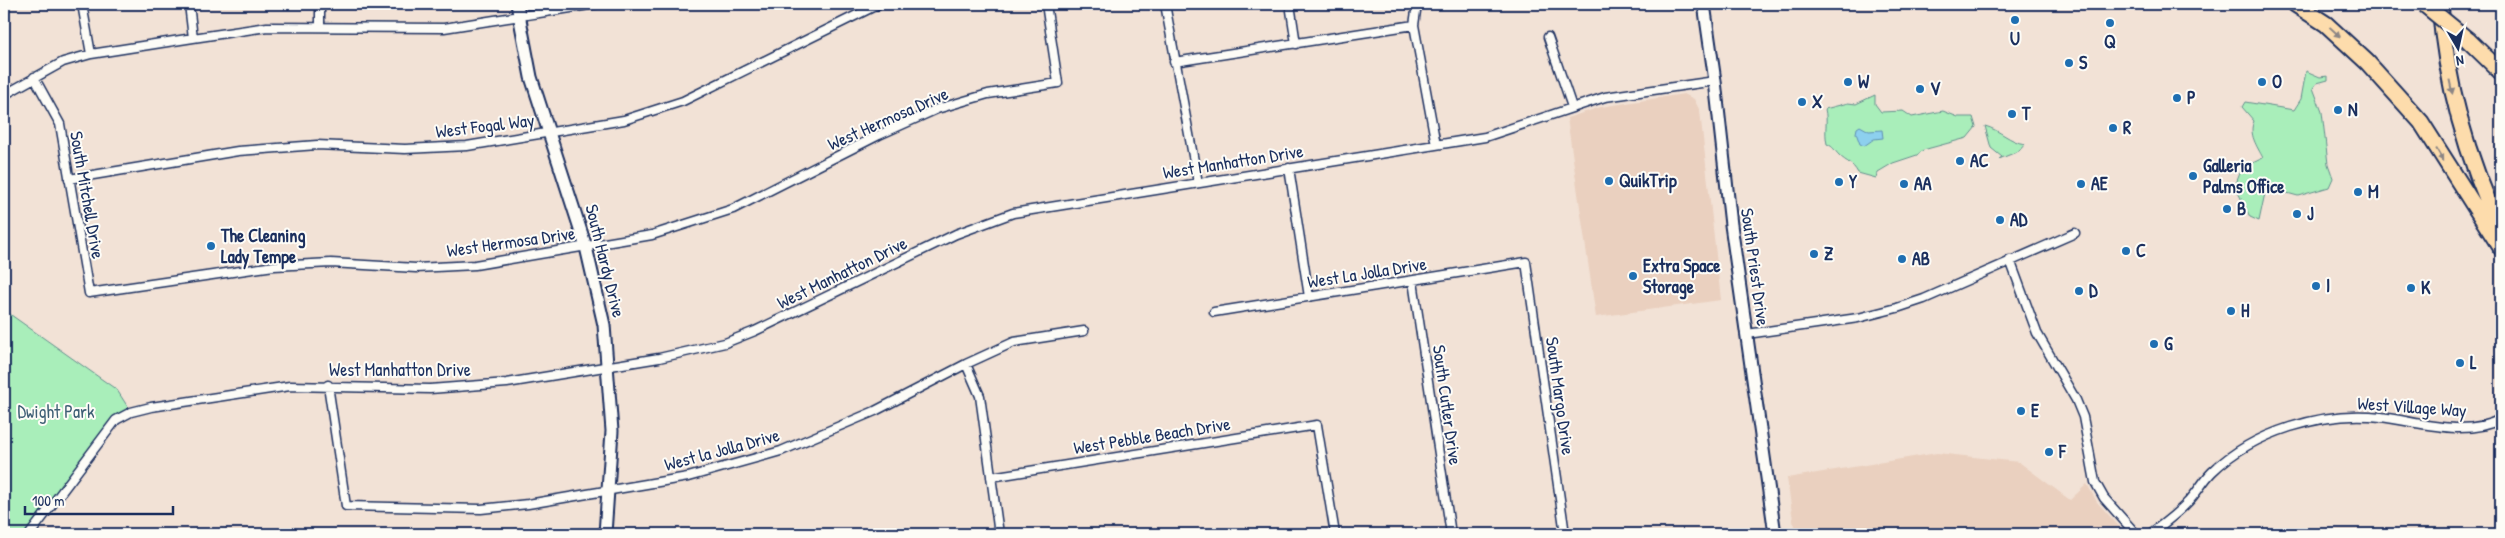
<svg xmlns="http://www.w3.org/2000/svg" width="2505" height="538" font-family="'Patrick Hand',sans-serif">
  <rect width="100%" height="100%" fill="#f2e2d6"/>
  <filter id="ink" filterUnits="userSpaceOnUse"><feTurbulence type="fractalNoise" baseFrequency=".02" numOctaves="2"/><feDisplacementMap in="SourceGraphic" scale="10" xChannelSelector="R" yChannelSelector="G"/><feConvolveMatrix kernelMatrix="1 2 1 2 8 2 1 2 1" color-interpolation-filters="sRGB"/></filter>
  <g filter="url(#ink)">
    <path fill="#ead0bf" d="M1684 94 1694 99 1700 111 1721 300 1596 317 1567 118 1601 107Z
      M1937 453 2019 462 2070 500 2087 484 2097 502 2126 534H1795L1787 478Z"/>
    <path fill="#a9eeba" stroke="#628e8c" d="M2306 71 2320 77 2328 76V80L2317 83 2313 88 2322 112 2328 164 2333 178 2329 187 2298 196 2276 190 2265 193 2259 221 2250 217 2235 186 2242 168 2263 158C2257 146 2248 134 2254 121L2242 107 2245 102 2294 110 2301 99Z
      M1875 95V104L1881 112 1903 111 1912 117 1943 111 1958 117H1973L1976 127 1967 138 1923 150 1917 155 1893 163 1878 172 1876 178 1858 173C1852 162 1847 163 1839 155 1834 150 1834 147 1827 144 1824 131 1828 121 1825 109L1848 103 1856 104Z
      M1985 126C2000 130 2010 142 2025 144L2019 151 1999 159 2002 157 1991 148Z
      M4 310 117 390 131 412 116 420 30 534H4Z"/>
    <path fill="#8dd0ee" stroke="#5f90b4" d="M1860 126 1869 131 1882 130 1883 138 1874 139 1864 146 1860 144 1856 133 1857 128Z"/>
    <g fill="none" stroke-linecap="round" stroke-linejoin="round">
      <g stroke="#1b2f5e" stroke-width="11">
        <path id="street" d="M82 4 91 54
          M189 4 193 38
          M1165 4 1198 183
          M1290 4 1296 44
          M1417 4 1414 25 1436 145
          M320 26V4
          M1548 37 1572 107
          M1174 62 1414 25
          M34 77 60 124 89 293 274 266 331 263 416 268 475 265 652 235 733 209 879 135 937 109 988 94 1058 83 1046 4
          M4 95 63 62 91 54 193 38 267 27 444 28 596 4
          M1289 168 1309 297
          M69 179 238 151 317 145 405 149 467 146 624 120 683 101 879 4
          M2010 260 2037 333 2076 400 2083 417 2095 482 2104 498 2136 534
          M1413 281 1451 534
          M1214 312 1526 262 1565 534
          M1747 334 1858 318 1897 308 1924 299 2075 233
          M966 364 980 396 999 534
          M328 385 346 506 481 509 528 504 688 477 781 451 875 411 966 364 1014 342 1084 331
          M991 477 1317 425 1335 534
          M30 534 116 420 131 412 151 407 290 386 430 389 507 383 659 358 725 343 755 331 956 234 1013 213 1485 137 1605 97 1715 81
          M2150 534C2163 524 2177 514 2188 502 2197 493 2203 481 2212 472 2253 432 2324 410 2381 417 2420 422 2464 438 2501 419"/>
      </g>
      <g stroke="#1b2f5e" stroke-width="15">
        <path id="secondary" d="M517 4 531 77 586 247 604 325 612 431 605 534
          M1704 4 1715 81 1731 225 1775 534"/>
      </g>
      <g stroke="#1b2f5e" stroke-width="19">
        <path id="highway" d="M2295 4 2326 24 2367 62 2421 122 2501 248
          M2440 4C2446 84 2466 157 2501 230
          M2468 40 2501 72"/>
      </g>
      <use href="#street" stroke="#fdfcf7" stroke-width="8"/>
      <use href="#secondary" stroke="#fdfcf7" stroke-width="11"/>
      <use href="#highway" stroke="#fddcac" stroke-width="15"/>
      <g stroke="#1b2f5e" stroke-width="19" stroke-linecap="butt">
        <path id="highway-bridge" d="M2425 5 2468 40"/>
      </g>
      <use href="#highway-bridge" stroke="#fddcac" stroke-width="15"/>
    </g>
    <defs><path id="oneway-solid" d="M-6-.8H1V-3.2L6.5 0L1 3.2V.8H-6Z" transform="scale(1.25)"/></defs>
    <g fill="#8c8685">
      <use href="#oneway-solid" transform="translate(2335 32) rotate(43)"/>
      <use href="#oneway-solid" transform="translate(2451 87) rotate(78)"/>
      <use href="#oneway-solid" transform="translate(2440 155) rotate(59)"/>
    </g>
  </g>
  <g fill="#1f6fb2" stroke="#fdfcf7" stroke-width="2">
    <circle cx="2015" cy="20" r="5"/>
    <circle cx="2110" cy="23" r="5"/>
    <circle cx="2069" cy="63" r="5"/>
    <circle cx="1848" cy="82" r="5"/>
    <circle cx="2262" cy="82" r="5"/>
    <circle cx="1920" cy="89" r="5"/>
    <circle cx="2177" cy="98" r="5"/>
    <circle cx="1802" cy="102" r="5"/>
    <circle cx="2338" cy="110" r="5"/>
    <circle cx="2012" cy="114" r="5"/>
    <circle cx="2113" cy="128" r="5"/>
    <circle cx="1960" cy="161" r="5"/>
    <circle cx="2193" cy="176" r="5"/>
    <circle cx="1609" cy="181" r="5"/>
    <circle cx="1839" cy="182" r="5"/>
    <circle cx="1904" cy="184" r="5"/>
    <circle cx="2081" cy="184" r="5"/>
    <circle cx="2358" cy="192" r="5"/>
    <circle cx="2227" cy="209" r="5"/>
    <circle cx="2297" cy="214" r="5"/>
    <circle cx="2000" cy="220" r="5"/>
    <circle cx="211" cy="246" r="5"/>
    <circle cx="2126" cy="251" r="5"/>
    <circle cx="1814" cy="254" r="5"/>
    <circle cx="1902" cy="259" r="5"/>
    <circle cx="1633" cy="276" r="5"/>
    <circle cx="2316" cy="286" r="5"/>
    <circle cx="2411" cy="288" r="5"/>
    <circle cx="2079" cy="291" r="5"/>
    <circle cx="2231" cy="311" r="5"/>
    <circle cx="2154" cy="344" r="5"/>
    <circle cx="2460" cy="363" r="5"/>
    <circle cx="2021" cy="411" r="5"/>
    <circle cx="2049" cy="452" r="5"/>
  </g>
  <g text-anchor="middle" stroke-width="4" stroke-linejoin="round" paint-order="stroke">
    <g font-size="18" font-weight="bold" fill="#1b2f5e" stroke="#fdfcf7" text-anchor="start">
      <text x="2015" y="45" text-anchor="middle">U</text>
      <text x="2110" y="48" text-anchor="middle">Q</text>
      <text x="2079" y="69">S</text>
      <text x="1858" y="88">W</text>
      <text x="2272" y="88">O</text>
      <text x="1930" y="95">V</text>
      <text x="2187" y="104">P</text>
      <text x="1812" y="108">X</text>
      <text x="2348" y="116">N</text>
      <text x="2022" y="120">T</text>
      <text x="2123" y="134">R</text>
      <text x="1970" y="167">AC</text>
      <text x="2203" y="172">Galleria<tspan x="2203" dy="21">Palms Office</tspan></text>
      <text x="1619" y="187">QuikTrip</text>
      <text x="1849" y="188">Y</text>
      <text x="1914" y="190">AA</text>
      <text x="2091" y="190">AE</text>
      <text x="2368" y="198">M</text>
      <text x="2237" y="215">B</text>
      <text x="2307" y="220">J</text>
      <text x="2010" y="226">AD</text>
      <text x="221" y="242">The Cleaning<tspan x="221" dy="21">Lady Tempe</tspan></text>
      <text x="2136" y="257">C</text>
      <text x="1824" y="260">Z</text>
      <text x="1912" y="265">AB</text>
      <text x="1643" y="272">Extra Space<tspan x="1643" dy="21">Storage</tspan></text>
      <text x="2326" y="292">I</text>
      <text x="2421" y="294">K</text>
      <text x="2089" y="297">D</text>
      <text x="2241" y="317">H</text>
      <text x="2164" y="350">G</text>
      <text x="2470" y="369">L</text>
      <text x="2031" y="417">E</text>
      <text x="2059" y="458">F</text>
    </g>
    <g font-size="18" fill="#1b2f5e" stroke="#fdfcf7">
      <text transform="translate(888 119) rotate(-24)" y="6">West Hermosa Drive</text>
      <text transform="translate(485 126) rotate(-7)" y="6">West Fogal Way</text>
      <text transform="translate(1233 162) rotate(-9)" y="6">West Manhatton Drive</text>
      <text transform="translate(87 195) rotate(80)" y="6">South Mitchell Drive</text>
      <text transform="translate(511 242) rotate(-8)" y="6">West Hermosa Drive</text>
      <text transform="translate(605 261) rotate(76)" y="6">South Hardy Drive</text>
      <text transform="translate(1755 267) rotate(82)" y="6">South Priest Drive</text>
      <text transform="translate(842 273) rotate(-26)" y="6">West Manhatton Drive</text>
      <text transform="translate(1367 273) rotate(-9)" y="6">West La Jolla Drive</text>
      <text x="400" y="376">West Manhatton Drive</text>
      <text transform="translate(1560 396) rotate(82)" y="6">South Margo Drive</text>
      <text transform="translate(1447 405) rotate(82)" y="6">South Cutler Drive</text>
      <text transform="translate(2412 407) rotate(4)" y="6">West Village Way</text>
      <text transform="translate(1152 436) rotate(-9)" y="6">West Pebble Beach Drive</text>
      <text transform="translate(722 450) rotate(-15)" y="6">West la Jolla Drive</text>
    </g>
    <g font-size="18" fill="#3e5f75" stroke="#fdfcf7">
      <text x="56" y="418">Dwight Park</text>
    </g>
  </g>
  <rect width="2505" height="538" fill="none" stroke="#fdfcf7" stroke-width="20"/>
  <rect x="10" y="10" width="2485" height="518" fill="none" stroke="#1b2f5e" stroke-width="2" filter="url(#ink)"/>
  <g transform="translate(2458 48) rotate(171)" stroke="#fdfcf7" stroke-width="4" paint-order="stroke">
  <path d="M0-4L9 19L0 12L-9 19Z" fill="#1b2f5e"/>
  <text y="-8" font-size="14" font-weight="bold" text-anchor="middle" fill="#1b2f5e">N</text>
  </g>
  <path d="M25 506v8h148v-8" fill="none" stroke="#1b2f5e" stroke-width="2.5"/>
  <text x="32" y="506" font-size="15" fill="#1b2f5e" stroke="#fdfcf7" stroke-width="4" paint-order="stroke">100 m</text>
</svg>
